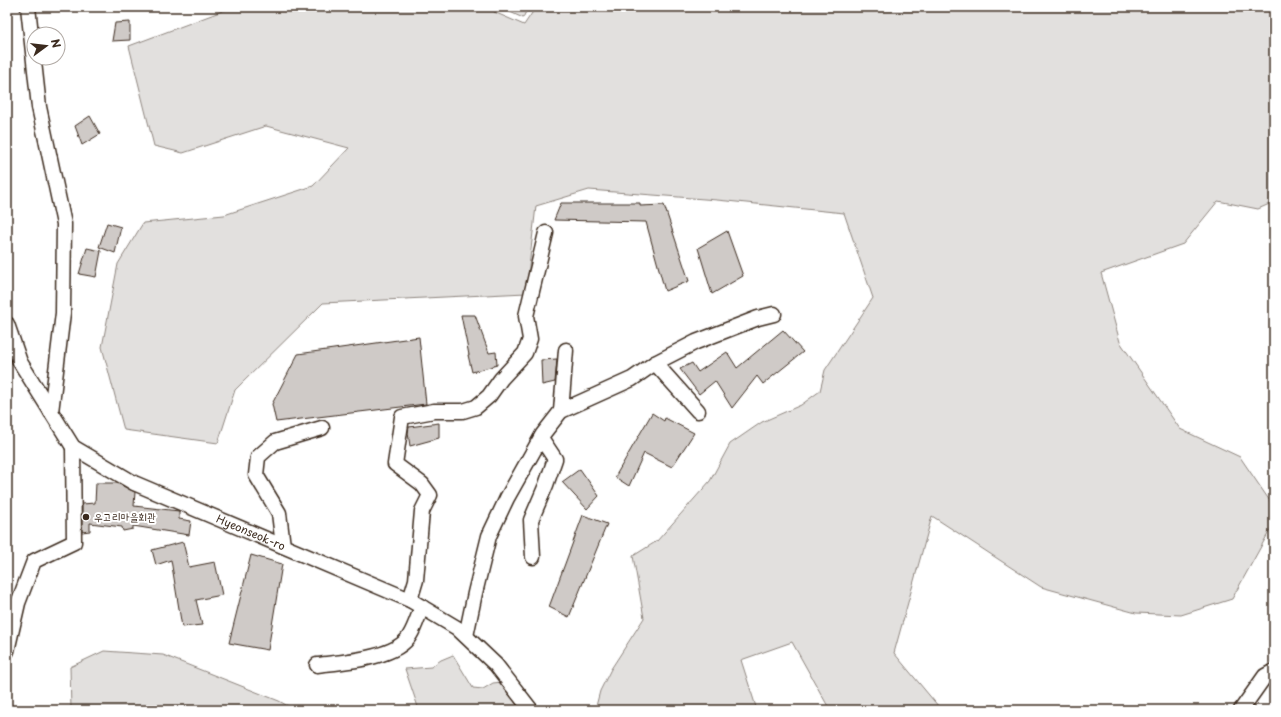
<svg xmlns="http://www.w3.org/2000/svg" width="1281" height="717" font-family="'Playpen Sans','Poor Story',sans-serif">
  <rect width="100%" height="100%" fill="#fff"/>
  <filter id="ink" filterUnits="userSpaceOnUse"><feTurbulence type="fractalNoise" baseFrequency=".025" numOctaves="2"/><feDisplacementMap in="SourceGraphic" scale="8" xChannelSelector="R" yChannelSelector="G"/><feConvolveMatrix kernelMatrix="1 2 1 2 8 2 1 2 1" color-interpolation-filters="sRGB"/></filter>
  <g filter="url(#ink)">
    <path fill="#e2e0de" stroke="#8e857e" d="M233 7H494V12L524 25 536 7H686L687 8 689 7H1274V202L1258 209 1218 201 1183 244 1101 273 1120 342 1180 429 1240 457 1274 507V523L1232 599 1181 615 1136 613 1041 587 932 516 894 653 939 707 938 710H830L792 642 741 660 757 710H595L600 691 611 669 644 618 633 556 657 541 710 481 730 444 762 422 801 405 820 391 825 370 873 298 844 213 717 200 589 190 536 206 526 293 323 303 235 390 218 443 124 430 102 347 118 264 143 223 224 215 313 186 349 148 266 126 183 153 154 146 129 46Z
      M499 7H528L523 18Z
      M104 651 163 655 279 701 295 710H71L70 667Z
      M453 655 473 688 483 689 493 683 502 682 520 710H419L405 669 431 667 441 660Z"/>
    <path fill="#cfcac7" stroke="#3b2a1e" d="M130 22V40L112 41 115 23Z
      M90 116 100 134 82 145 75 126Z
      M561 203H640V206L664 205 689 281 665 291 646 222 554 220Z
      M107 223 121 227 115 253 99 247Z
      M727 231 743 276 712 294 698 248Z
      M87 248 101 251 96 277 79 274Z
      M461 315H475L489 353 496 352 497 365 472 372 468 355H469Z
      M783 330 803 352 763 384 757 376 732 408 715 381 699 394 680 369 692 363 698 372 727 352 737 368Z
      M419 337 426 404 276 422 272 404 298 354Z
      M557 359 555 382 542 385 541 360Z
      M652 413 664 421 665 418 694 433 672 467 644 453 629 486 615 477Z
      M439 423V438L410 446 408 433 409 427Z
      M580 469 599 496 587 509 562 482Z
      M96 483H117L135 492 134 506 179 511V519L191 521 189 535 133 526V529L123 531 122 527 90 523V531L82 532V504L95 503Z
      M583 515 607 524 569 617 549 607Z
      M183 542 189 567 215 562 222 595 196 600 202 625 182 627 171 560 156 565 152 550Z
      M251 555 282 564 268 650 229 643Z"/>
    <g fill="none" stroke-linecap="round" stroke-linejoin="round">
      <g stroke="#3b2a1e" stroke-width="17">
        <g id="minor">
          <path d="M28 7 39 107 64 224 63 313 51 412"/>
          <path id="s1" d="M7 324 20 362 73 447 134 483 410 600 457 628 496 665 531 710"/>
          <path d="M655 363 698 411"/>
          <path d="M561 411 566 350"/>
          <path d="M283 546 279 513 256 475 258 457 275 442 322 428"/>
          <path d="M533 557 531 520 546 485 555 459 541 438"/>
          <path d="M410 600 416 580 422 511 430 495 422 484 395 464 402 417 434 411H463L476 407 489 396 501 379 525 353 530 339 526 316 546 233"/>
          <path d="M466 636 475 593 489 536 507 498 543 434 561 411 632 379 655 363 696 342 758 318 774 314"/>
          <path d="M7 651 18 603 34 561 74 542 73 447"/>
          <path d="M317 665C341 662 397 659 410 635 415 627 418 616 422 607"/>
          <path d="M1241 710 1265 676 1274 671"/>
        </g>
      </g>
      <use href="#minor" stroke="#fff" stroke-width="14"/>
    </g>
  </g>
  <circle fill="#3b2a1e" stroke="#fff" stroke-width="1.5" cx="86" cy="517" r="4"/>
  <g text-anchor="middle" stroke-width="4" stroke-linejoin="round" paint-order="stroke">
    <g font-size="11" fill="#3b2a1e" stroke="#fff" text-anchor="start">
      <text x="94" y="521">우고리마을회관</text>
    </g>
    <g font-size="11" fill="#3b2a1e" stroke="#fff">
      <text dy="4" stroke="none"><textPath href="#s1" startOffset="338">Hyeonseok-ro</textPath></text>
    </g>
  </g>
  <rect width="1281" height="717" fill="none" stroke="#fff" stroke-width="24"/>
  <rect x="12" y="12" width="1257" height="693" fill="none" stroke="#3b2a1e" stroke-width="1.5" filter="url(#ink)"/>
  <g transform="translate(46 46) rotate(75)"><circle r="19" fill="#ffffff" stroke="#b1aaa5"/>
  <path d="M0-3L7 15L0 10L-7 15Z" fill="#3b2a1e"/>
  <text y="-6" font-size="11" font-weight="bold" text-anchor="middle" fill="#3b2a1e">N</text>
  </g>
</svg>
